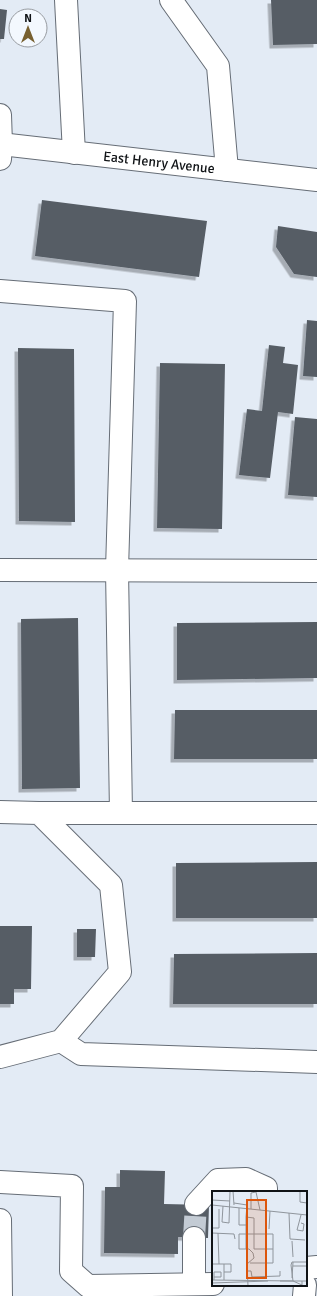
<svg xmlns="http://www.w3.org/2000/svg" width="317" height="1296" font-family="Signika,sans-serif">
  <defs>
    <filter id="shadow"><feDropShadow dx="-3.5" dy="3.5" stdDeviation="0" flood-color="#0004"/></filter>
  </defs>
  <rect width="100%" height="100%" fill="#e3ebf5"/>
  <path fill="#565d65" filter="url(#shadow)" d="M271 0H317V44L273 45Z
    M0 9 7 10 4 39H0Z
    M42 200 207 221 199 277 35 256Z
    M278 226 317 232V277L294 274 276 247Z
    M307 320 317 321V377L303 376Z
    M269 345 285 347 283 363 298 365 293 414 278 412 270 478 239 475 247 409 262 411Z
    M18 348 74 349 75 522 19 521Z
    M160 363 225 364 222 529 157 528Z
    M295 417 317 419V497L288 495Z
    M78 618 80 788 22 789 21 619Z
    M317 622V678L177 680V623Z
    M175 710H317V759H174Z
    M317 862V918H176V863Z
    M0 926H32L31 989H14V1004H0Z
    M77 929H96L95 957H77Z
    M317 953V1004H173L174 954Z
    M120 1170 165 1171 164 1204 209 1205 208 1238 178 1237V1254L104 1253 105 1187H120Z"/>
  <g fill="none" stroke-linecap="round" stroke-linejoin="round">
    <path stroke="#c3cbd4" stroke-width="22" stroke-dasharray="22 11" stroke-linecap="butt" d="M194 1238 196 1204"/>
    <g stroke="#666d76" stroke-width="24">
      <g id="minor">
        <path d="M66 0 74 153"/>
        <path d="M171 0 218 66 227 170"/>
        <path d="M0 115 1 144 0 159"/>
        <path id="s1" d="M0 144 317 180"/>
        <path d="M0 291 125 301 117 570 121 813"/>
        <path d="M0 570 317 571"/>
        <path d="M0 812 39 813 111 885 120 972 61 1041 0 1057"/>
        <path d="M39 813H317"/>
        <path d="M61 1041 81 1054 317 1062"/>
        <path d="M0 1182 72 1186 71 1271 88 1286 213 1284"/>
        <path d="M196 1204 218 1180 246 1179 266 1188V1192"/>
        <path d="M0 1220 1 1296"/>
        <path d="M194 1238V1284"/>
        <path d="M306 1268 317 1267"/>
        <path d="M304 1296 305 1285"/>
      </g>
    </g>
    <use href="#minor" stroke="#fff" stroke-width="22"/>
  </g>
  <g text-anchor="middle" stroke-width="4" stroke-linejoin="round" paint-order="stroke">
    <g font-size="14" fill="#101316" stroke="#f3f8fe">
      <text dy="5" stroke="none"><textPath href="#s1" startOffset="160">East Henry Avenue</textPath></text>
    </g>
  </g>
  <g transform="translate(212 1191)">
    <rect width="95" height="95" fill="#e3ebf5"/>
    <path fill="none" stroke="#8f959c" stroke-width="1" d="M21 0 22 14M88 0V11L95 12M0 9 18 10M22 12 35 14 34 26 42 27V58M0 14 95 24M11 15 10 31 17 32 18 0M27 17V34H34M39 18V2L44 1 48 19M77 22 78 48 93 49M89 32 92 33 91 40 85 39 89 24M0 37H7V18M57 38 58 20M0 42 22 43 23 48M6 42 7 73M80 50 81 66M34 58V26M42 58H61M0 73H19V81H12M81 75H95M35 80H39L40 86 68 85V80M2 86H9V81H2V89M80 87 81 71M0 89 81 90M12 89V73M68 90H95M90 90V94L81 90 79 74 80 71H95M0 92 56 90M36 95 35 73 42 67 41 62 37 58H27V43H61V72H38"/>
    <path fill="#dd560c" fill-opacity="0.15" stroke="#dd560c" stroke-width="2" d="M35 9H54V87H35Z"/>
    <rect width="95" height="95" fill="none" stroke="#101316" stroke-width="2"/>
  </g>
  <g transform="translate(28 28)"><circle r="19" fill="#f3f8fe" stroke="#989ca1"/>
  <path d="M0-3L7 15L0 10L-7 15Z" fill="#776030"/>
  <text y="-6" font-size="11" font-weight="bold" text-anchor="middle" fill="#101316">N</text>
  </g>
</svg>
